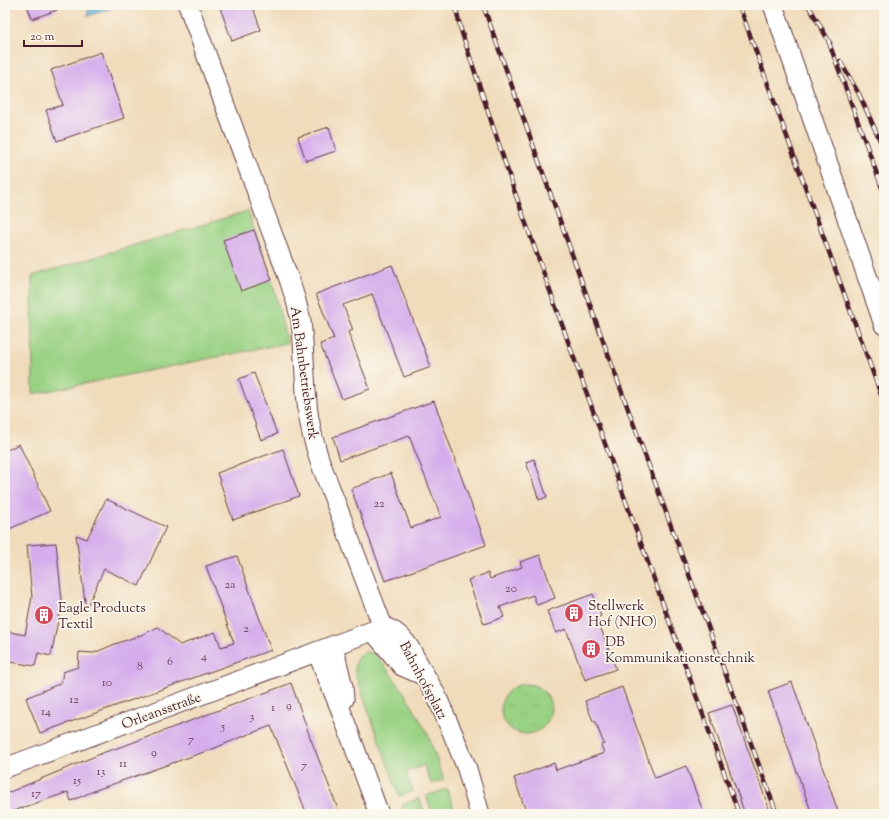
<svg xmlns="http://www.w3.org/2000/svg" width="889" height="819" font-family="'Sorts Mill Goudy',serif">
  <defs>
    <pattern id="park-tufts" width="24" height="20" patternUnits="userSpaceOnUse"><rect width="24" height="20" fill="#9ad284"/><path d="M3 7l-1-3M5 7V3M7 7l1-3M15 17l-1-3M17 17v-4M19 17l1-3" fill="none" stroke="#86b472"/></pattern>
    <pattern id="water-waves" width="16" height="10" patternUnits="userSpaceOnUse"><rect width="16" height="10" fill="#59add5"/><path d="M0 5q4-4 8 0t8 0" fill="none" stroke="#4c8cad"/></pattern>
  </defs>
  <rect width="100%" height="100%" fill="#fbf7ec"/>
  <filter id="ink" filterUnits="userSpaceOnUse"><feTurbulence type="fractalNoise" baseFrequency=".025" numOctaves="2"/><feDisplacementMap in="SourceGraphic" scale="8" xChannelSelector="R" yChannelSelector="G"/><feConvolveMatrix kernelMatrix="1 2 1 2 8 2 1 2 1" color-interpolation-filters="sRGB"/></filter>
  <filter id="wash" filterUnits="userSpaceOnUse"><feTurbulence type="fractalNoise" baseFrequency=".012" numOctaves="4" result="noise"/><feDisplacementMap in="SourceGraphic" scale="16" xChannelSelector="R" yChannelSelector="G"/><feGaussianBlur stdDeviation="0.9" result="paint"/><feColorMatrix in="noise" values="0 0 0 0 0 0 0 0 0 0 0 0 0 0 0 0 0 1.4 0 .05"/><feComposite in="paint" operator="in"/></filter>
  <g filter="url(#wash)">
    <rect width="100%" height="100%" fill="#f0dcbb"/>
    <path fill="#9ad284" stroke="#727858" d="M248 211 273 284 287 343 33 394 32 276Z
      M366 652 372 653 379 658 404 692 427 732 444 780 431 784 424 765 406 772 413 791 399 796 355 673C354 663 356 655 366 652Z
      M447 789 456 814H433L426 796Z
      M419 798 425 814H405L402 805Z"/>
    <path fill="url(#park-tufts)" stroke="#727858" d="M501 709a25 25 0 1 1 50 0a25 25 0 1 1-50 0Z"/>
    <path fill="url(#water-waves)" stroke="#526680" d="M88 5H122L88 16Z"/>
    <g id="blocks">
      <path fill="#d5adec" d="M27 5H55L57 10 32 19Z
        M219 5H252L261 30 232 41Z
        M101 52 124 118 57 141 46 110 63 105 51 70Z
        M329 127 336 151 306 161 298 137Z
        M254 230 272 280 241 291 223 240Z
        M392 265 431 367 404 377 372 294 343 305 353 330 348 332 370 389 342 399 320 344 334 339 316 294Z
        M254 373 277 434 261 440 239 379Z
        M434 401 486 545 385 581 351 489 391 473 411 528 441 517 409 436 340 460 333 437Z
        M19 444 50 511 7 530 5 525V451Z
        M283 449 299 496 233 520 217 473Z
        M534 459 547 497 539 500 526 462Z
        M106 499 166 527 139 586 104 569 86 609 76 535 87 539Z
        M56 543 62 600 51 656 38 653 35 666 5 661V631L25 635 32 597 27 545Z
        M540 555 555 598 537 605 533 595 500 607 504 617 484 624 468 580 488 573 490 579 522 567 520 562Z
        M237 556 271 650 40 733 26 698 61 683 63 672 78 667 79 652 94 653 115 644 144 634 158 627 180 645 215 632 221 647 234 643 206 566Z
        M593 594 601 616 597 618 616 669 585 680 566 629 556 633 547 611Z
        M792 682 839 814H812L768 691Z
        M291 683 310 737 340 814H307L271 726 244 736 215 748 96 790 71 801 68 792 5 814V794L105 752 129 744Z
        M622 687 655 778 686 766 704 814H527L514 778 554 763 556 770 604 753 601 745 604 744 595 721H593L585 701Z
        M732 705 771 814H745L709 713Z"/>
    </g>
  </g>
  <g filter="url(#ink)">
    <use href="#blocks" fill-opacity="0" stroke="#633b41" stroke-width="1"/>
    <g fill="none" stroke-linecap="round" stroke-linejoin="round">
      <g stroke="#633b41" stroke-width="21">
        <path id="minor" d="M188 5 289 279 296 301 301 320 303 342 306 392 308 413 312 434 319 459 383 627
          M773 5 884 325
          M373 631 402 666 425 676
          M333 646 343 687 344 699
          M317 652 340 708 379 814
          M5 768 383 627C395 630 402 637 409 647L436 695 453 734 467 769 480 814"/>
      </g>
      <use href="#minor" stroke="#fff" stroke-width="19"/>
      <g stroke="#4a1f2b" stroke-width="4.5">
        <path id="rail" d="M455 5 461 30 514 190 570 347 739 814
          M483 5 603 341 777 814
          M739 5 884 403
          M808 5 830 43
          M828 40 884 193
          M840 61 859 94 884 149"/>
      </g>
      <use href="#rail" stroke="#fbf7ec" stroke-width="3" stroke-dasharray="9" stroke-linecap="butt"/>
    </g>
  </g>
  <defs>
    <g id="building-disc" transform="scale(1)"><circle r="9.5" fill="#d1495b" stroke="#fbf7ec"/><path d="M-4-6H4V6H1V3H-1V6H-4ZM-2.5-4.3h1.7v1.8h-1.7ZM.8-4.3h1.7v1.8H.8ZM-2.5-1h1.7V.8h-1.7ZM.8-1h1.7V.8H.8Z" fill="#fff"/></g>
  </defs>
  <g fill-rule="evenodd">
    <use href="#building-disc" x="574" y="613"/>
    <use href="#building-disc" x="44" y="615"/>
    <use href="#building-disc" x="591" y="649"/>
  </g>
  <g text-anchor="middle" stroke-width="3.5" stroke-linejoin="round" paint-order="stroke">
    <g font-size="12" fill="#6d425b">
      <text x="379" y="507">22</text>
      <text x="230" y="588">2a</text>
      <text x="511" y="592">20</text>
      <text x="246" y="632">2</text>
      <text x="204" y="660">4</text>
      <text x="170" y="665">6</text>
      <text x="140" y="670">8</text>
      <text x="107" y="686">10</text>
      <text x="74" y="703">12</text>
      <text x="289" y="709">9</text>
      <text x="273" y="711">1</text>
      <text x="46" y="715">14</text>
      <text x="252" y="720">3</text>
      <text x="223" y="730">5</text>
      <text x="191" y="743">7</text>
      <text x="154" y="756">9</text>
      <text x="123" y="767">11</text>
      <text x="304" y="769">7</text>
      <text x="101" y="775">13</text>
      <text x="77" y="784">15</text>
      <text x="36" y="797">17</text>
    </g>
    <g font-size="14" fill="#4a1f2b" stroke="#fbf7ec">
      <text transform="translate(305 373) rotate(82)" y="5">Am Bahnbetriebswerk</text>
      <text transform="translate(424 680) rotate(62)" y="5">Bahnhofsplatz</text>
      <text transform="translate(161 710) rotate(-20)" y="5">Orleansstraße</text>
    </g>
    <g font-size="14" fill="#4a1f2b" stroke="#fbf7ec" text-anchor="start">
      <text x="588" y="610">Stellwerk<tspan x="588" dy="16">Hof (NHO)</tspan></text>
      <text x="58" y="612">Eagle Products<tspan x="58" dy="16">Textil</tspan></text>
      <text x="605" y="646">DB<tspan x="605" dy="16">Kommunikationstechnik</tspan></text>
    </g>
  </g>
  <rect width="889" height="819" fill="none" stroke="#fbf7ec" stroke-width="20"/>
  <path d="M24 40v6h58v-6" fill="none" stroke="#4a1f2b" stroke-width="2"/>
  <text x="30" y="40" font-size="12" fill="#4a1f2b" stroke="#fbf7ec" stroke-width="3" paint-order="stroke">20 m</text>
</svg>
